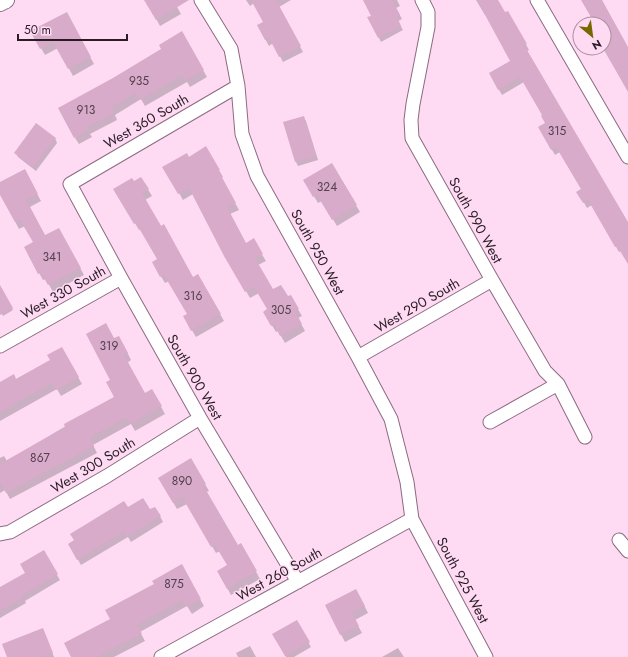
<svg xmlns="http://www.w3.org/2000/svg" width="628" height="657" font-family="Jost,sans-serif">
  <rect width="100%" height="100%" fill="#fedbf3"/>
  <path fill="#0003" d="M146 0H173L181 14 160 26Z
    M246 0H291L279 7 303 52 283 62 273 43 269 46 258 26 265 22 254 3 250 6Z
    M364 0H397L400 6 396 8 402 19 398 21 403 30 381 42 369 18 372 16Z
    M476 0H497L505 14 508 12 529 50 527 51 628 224V263L621 251 619 252 592 205 587 208 578 192 582 190 560 152 555 155 539 127 546 124 543 116 524 82 502 95 490 74 512 61 486 14 485 15Z
    M66 13 94 64 73 76 58 48 45 55 32 32Z
    M182 33 207 77 190 87 187 82 145 106 141 99 115 115 117 120 90 134 92 137 79 144 75 138 114 79 163 49Z
    M303 117 306 121 318 160 298 166 296 162Z
    M55 138 57 143 36 171 18 157 16 153Z
    M206 148 223 177 221 178 239 210 230 214 246 244 253 240 266 261 258 265 273 291 287 298 290 296 302 316 298 318 305 331 285 343 278 331 276 332 264 312 268 310 259 293 250 298 225 255 193 194 183 200 164 167 188 158Z
    M332 165 360 212 337 226 322 201 318 203 305 181Z
    M28 177 41 201 30 207 45 236 59 229 84 275 53 292 46 279 43 280 25 247 34 242 25 226 19 229 0 193V183Z
    M141 178 152 196 145 200 193 278 198 275 224 321 196 337 184 317 188 314 169 281 165 283 153 263 158 260 141 229 139 230 115 189 134 183Z
    M6 297 13 310 3 316 0 310V301Z
    M114 340 123 344 131 360 127 363 145 394 152 390 165 414 135 431 131 424 93 445 97 453 10 499 5 490 0 493V458L4 456 7 461 115 397 112 380Z
    M61 348 82 384 61 396 57 389 0 421V388L51 360Z
    M191 460 209 491 206 492 237 546 241 544 260 579 231 595 218 572 229 566 220 551 216 553 187 504 177 509 159 478Z
    M128 509 150 511 160 516 163 522 131 542 128 537 81 565 69 544Z
    M43 551 60 580 25 601 26 603 0 618V588L26 573Z
    M181 565 204 606 192 614 187 606 140 632 145 641 114 657H73L111 619Z
    M360 597 368 613 355 620 362 633 345 642 326 606Z
    M297 622 311 647 294 657H286L274 635Z
    M46 636 54 657H8Z
    M250 646 256 657H238L236 653Z
    M398 648 404 657H382Z"/>
  <path fill="#d7abc9" d="M144 0H189L156 20Z
    M251 0H276L301 46 279 57 269 38 265 40 257 25 263 22Z
    M363 0H392L400 15 397 17 401 26 378 38 367 17 371 16Z
    M477 0H498L505 12 508 11 527 44 524 45 628 222V264L617 246 615 247 588 200 583 203 576 192 581 189 556 147 551 150 538 127 545 123 541 116 542 115 520 77 498 90 489 73 510 61Z
    M581 0H602L628 47V92L604 50V24H595Z
    M67 12 91 57 68 69 53 42 40 49 30 31Z
    M182 31 204 70 185 81 182 75 140 100 136 93 112 107 114 113 87 127 89 130 74 138 58 108 113 78 161 49 159 45Z
    M304 116 316 156 295 162 283 122Z
    M36 123 56 138 33 167 14 153Z
    M206 146 220 170H218L236 203 227 207 246 243 254 238 263 254 255 258 273 289 281 285 288 296 291 295 299 309 295 311 302 324 280 336 274 324 271 326 263 312 267 309 254 287 245 292 224 256 189 188 178 194 162 167 187 153 189 157Z
    M332 163 357 205 332 220 317 195 313 197 303 180Z
    M25 169 38 194 26 200 45 235 59 228 81 268 48 285 41 273 38 274 24 247 33 242 20 220 15 222 0 195V182Z
    M141 177 149 189 142 193 161 226 164 224 193 277 198 274 221 314 191 331 183 316 187 314 164 275 160 277 152 262 157 259 136 223 134 224 113 189 132 178 134 181Z
    M0 285 13 308 0 315Z
    M106 323 114 338 119 336 128 353 124 355 145 393 152 389 162 406 130 424 126 418 90 437 94 446 6 493 0 482V464L65 427 64 424 114 397 106 382 110 380 86 334Z
    M62 347 79 377 56 390 52 383 0 412V382L14 374 16 379 50 360 47 355Z
    M191 458 206 484 203 485 238 545 241 543 257 571 227 589 217 571 227 565 215 545 211 547 182 497 173 503 158 478Z
    M143 498 150 509 155 507 161 516 127 537 124 532 77 560 68 544 74 540 70 534 124 501 128 507Z
    M44 550 58 574 22 595 24 597 0 611V587L25 573 20 564Z
    M182 564 201 599 187 607 182 600 137 625 142 634 97 657H71L64 643 110 619 105 610 154 584 152 581Z
    M356 589 365 606 352 613 359 626 340 635 325 605Z
    M297 620 310 642 285 656 272 634Z
    M43 628 53 653 42 657H7L2 644Z"/>
  <g fill="none" stroke-linecap="round" stroke-linejoin="round">
    <g stroke="#8b6b81" stroke-width="15">
      <path id="minor" d="M201 0 231 49 238 86 242 134 257 176 358 357 391 419 407 482 412 519 486 657
        M422 0 428 12V27L413 104 411 120 412 138 492 280 545 371 558 384 585 437
        M537 0 628 157
        M238 86 70 184 121 278 200 418 298 582
        M0 346 121 278
        M358 357 492 280
        M490 422 558 384
        M0 534 10 532 107 476 200 418
        M619 540 628 551
        M161 657 412 519"/>
    </g>
    <g stroke="#8b6b81" stroke-width="18">
      <path id="tertiary" d="M0 3 6 0"/>
    </g>
    <use href="#minor" stroke="#fff" stroke-width="13"/>
    <use href="#tertiary" stroke="#fff" stroke-width="16"/>
  </g>
  <g text-anchor="middle" stroke-width="3" stroke-linejoin="round" paint-order="stroke">
    <g font-size="12" fill="#54404e">
      <text x="139" y="85">935</text>
      <text x="86" y="114">913</text>
      <text x="557" y="135">315</text>
      <text x="327" y="191">324</text>
      <text x="52" y="261">341</text>
      <text x="193" y="300">316</text>
      <text x="281" y="314">305</text>
      <text x="109" y="350">319</text>
      <text x="40" y="462">867</text>
      <text x="182" y="485">890</text>
      <text x="174" y="588">875</text>
    </g>
    <g font-size="14" fill="#291c25" stroke="#fedbf3">
      <text transform="translate(146 121) rotate(-30)" y="5">West 360 South</text>
      <text transform="translate(476 220) rotate(61)" y="5">South 990 West</text>
      <text transform="translate(318 252) rotate(61)" y="5">South 950 West</text>
      <text transform="translate(63 292) rotate(-29)" y="5">West 330 South</text>
      <text transform="translate(417 305) rotate(-30)" y="5">West 290 South</text>
      <text transform="translate(195 377) rotate(60)" y="5">South 900 West</text>
      <text transform="translate(93 465) rotate(-31)" y="5">West 300 South</text>
      <text transform="translate(279 574) rotate(-29)" y="5">West 260 South</text>
      <text transform="translate(463 580) rotate(62)" y="5">South 925 West</text>
    </g>
  </g>
  <g transform="translate(592 36) rotate(151)"><circle r="19" fill="#fedbf3" stroke="#a98fa1"/>
  <path d="M0-3L7 15L0 10L-7 15Z" fill="#786800"/>
  <text y="-6" font-size="11" font-weight="bold" text-anchor="middle" fill="#291c25">N</text>
  </g>
  <path d="M18 34v6h109v-6" fill="none" stroke="#291c25" stroke-width="2"/>
  <text x="24" y="34" font-size="12" fill="#291c25" stroke="#fedbf3" stroke-width="3" paint-order="stroke">50 m</text>
</svg>
